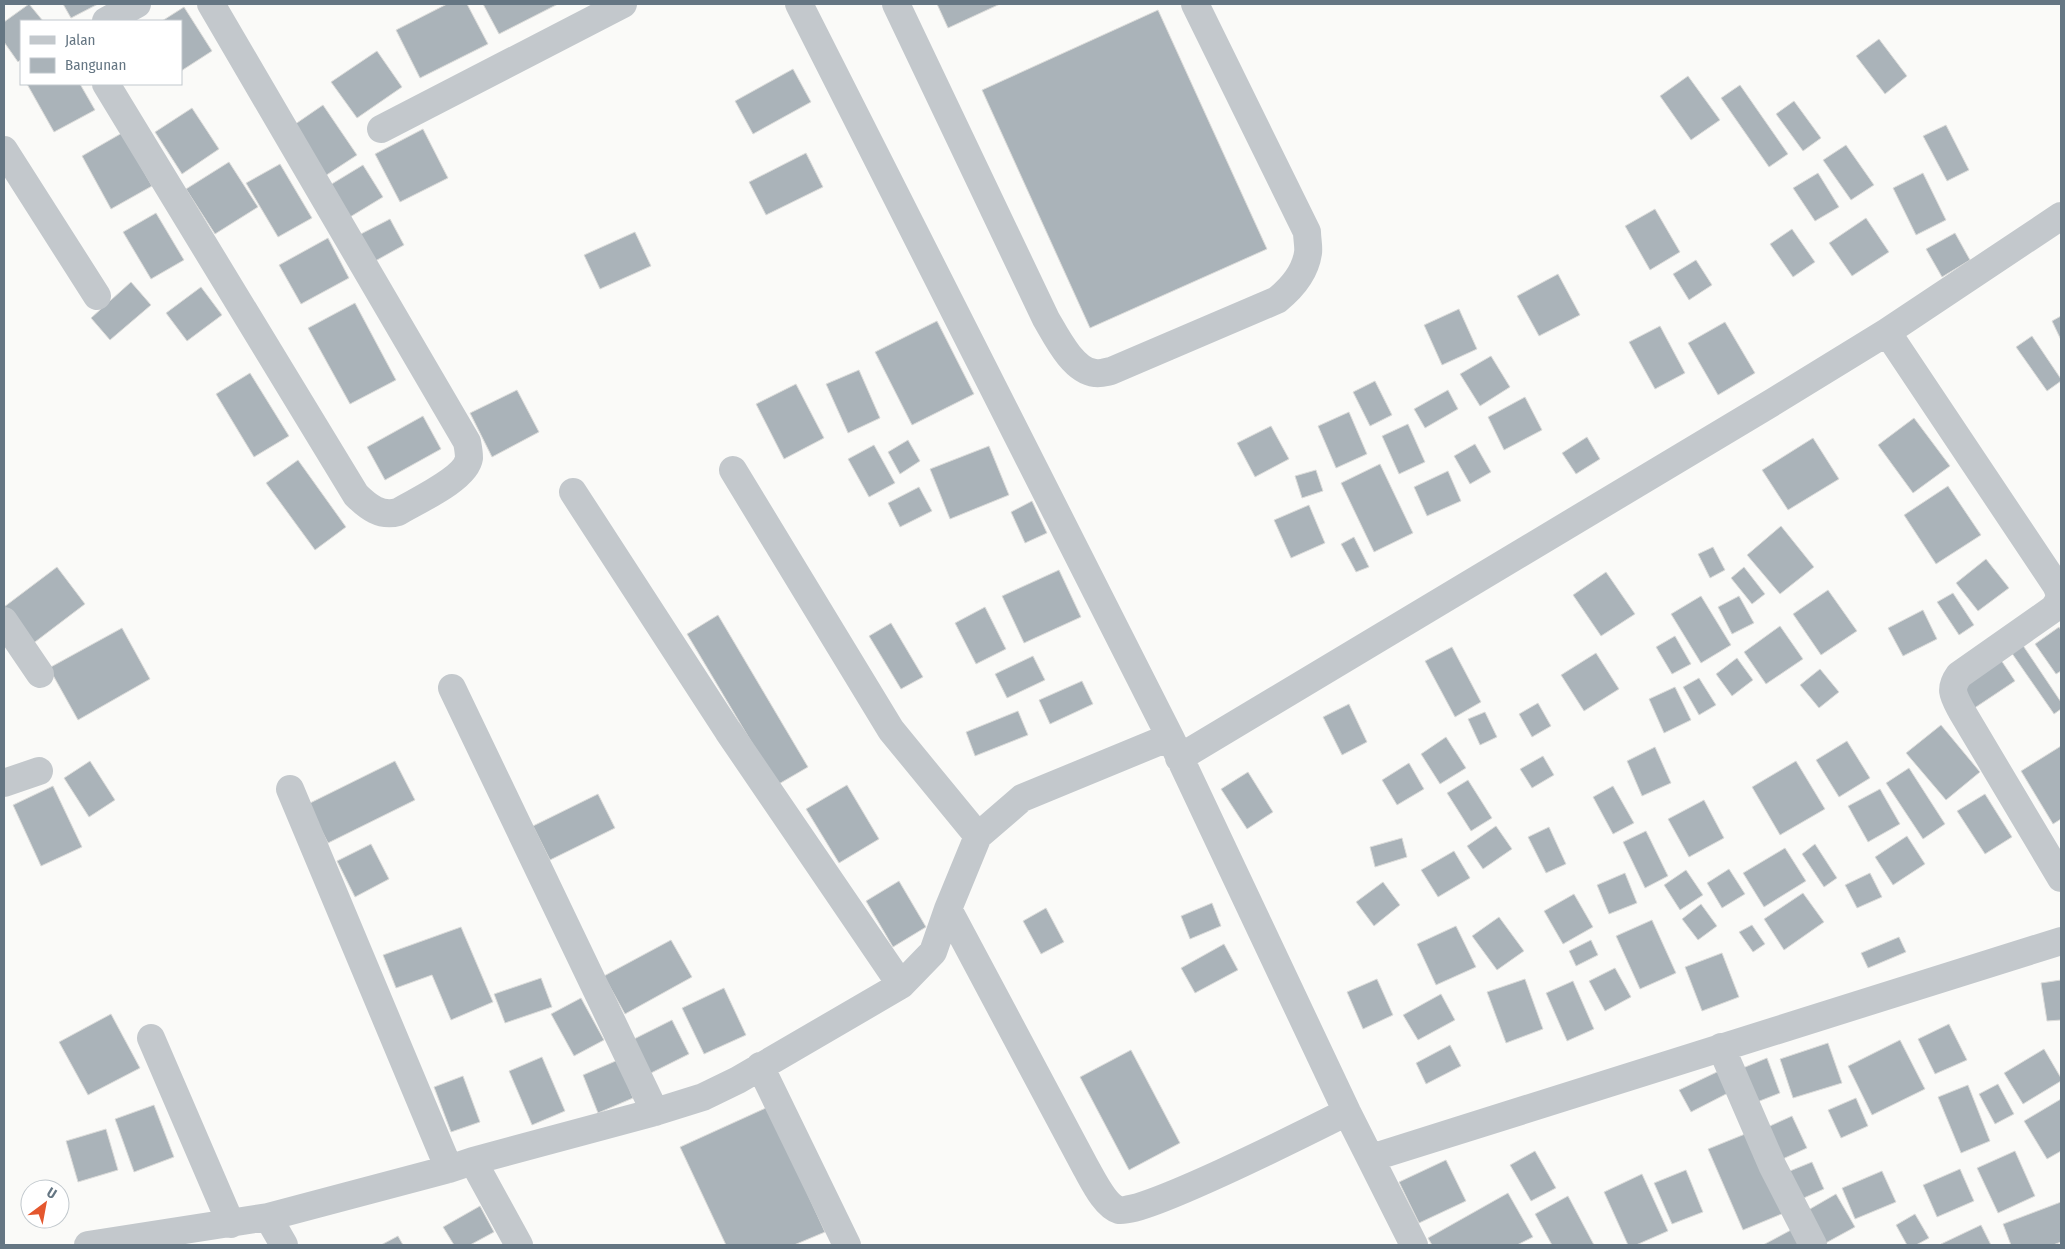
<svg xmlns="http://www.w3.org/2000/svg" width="2065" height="1249" font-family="'Fira Sans Condensed',sans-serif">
  <rect width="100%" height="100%" fill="#fafaf8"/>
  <path fill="#aab3b9" stroke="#dcdcda" d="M29 4 43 21H21V59L18 62 4 42V22Z
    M63 4H98L71 18Z
    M447 4H467L488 44 420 78 396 30Z
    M483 4H558L499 34Z
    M937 4H1000L948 28Z
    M184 7 212 51 181 71V21H162Z
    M1158 10 1267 249 1090 328 982 90Z
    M1879 39 1907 76 1885 94 1856 56Z
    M377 51 402 87 357 118 331 82Z
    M793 69 811 102 753 134 735 101Z
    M1688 76 1720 120 1691 140 1660 96Z
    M27 84H80L95 110 54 132Z
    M1740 85 1788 154 1769 167 1721 98Z
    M1794 101 1821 138 1803 151 1776 114Z
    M323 105 357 155 325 176 291 127Z
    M192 108 219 149 182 174 155 132Z
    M1946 125 1969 170 1947 181 1923 136Z
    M423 129 448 178 400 202 375 154Z
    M122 133 152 186 111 209 82 156Z
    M1846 145 1874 185 1851 200 1823 160Z
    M806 153 823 187 766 215 749 182Z
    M229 162 258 207 215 234 186 189Z
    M280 164 312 218 278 237 246 183Z
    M363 165 383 197 350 217 330 185Z
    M1818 173 1839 207 1815 221 1793 188Z
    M1923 173 1946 220 1916 235 1893 188Z
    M1655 209 1680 252 1650 270 1625 226Z
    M156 213 184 260 151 279 123 232Z
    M1866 218 1889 252 1852 276 1829 243Z
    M390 219 404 245 368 265 353 238Z
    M1792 229 1815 262 1793 277 1770 244Z
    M635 232 651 266 600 289 584 255Z
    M1955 233 1970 260 1942 277 1926 249Z
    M328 238 349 278 301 304 279 265Z
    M1696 260 1712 285 1689 300 1673 274Z
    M1558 274 1580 315 1539 336 1517 296Z
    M131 282 151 305 110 340 91 318Z
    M201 287 222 315 187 341 166 313Z
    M355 303 396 380 350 404 308 328Z
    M1459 309 1477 349 1442 365 1424 325Z
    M2061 316V340L2052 321Z
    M937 321 974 394 912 425 875 352Z
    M1725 322 1755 373 1718 395 1688 343Z
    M1660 326 1685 373 1655 389 1629 342Z
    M2032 336 2061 379V381L2047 391 2016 347Z
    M1491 356 1510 387 1480 406 1460 374Z
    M859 370 880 418 848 433 826 384Z
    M250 373 289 436 254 457 216 394Z
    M1375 381 1392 415 1370 426 1353 392Z
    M796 384 824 438 784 459 756 404Z
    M517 390 539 432 492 457 470 413Z
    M1448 390 1458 409 1425 428 1414 409Z
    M1525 397 1542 430 1504 450 1488 417Z
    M1349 412 1367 454 1336 468 1318 426Z
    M423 416 441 449 385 480 367 447Z
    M1914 418 1950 466 1913 493 1878 445Z
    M1408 424 1425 462 1399 474 1382 436Z
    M1271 426 1289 459 1255 477 1237 443Z
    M1587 437 1600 459 1576 474 1562 453Z
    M1813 438 1839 479 1788 510 1762 470Z
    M908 440 920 461 900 474 888 452Z
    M1475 444 1491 472 1470 484 1454 456Z
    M874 445 895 483 869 497 848 459Z
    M989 446 1009 495 950 519 930 469Z
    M298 460 346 527 315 550 266 483Z
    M1380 464 1413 533 1374 552 1341 483Z
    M1316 470 1323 491 1302 498 1295 476Z
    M1448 471 1461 501 1427 516 1414 487Z
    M1948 486 1981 535 1936 564 1904 515Z
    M919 487 932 511 900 527 888 503Z
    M1032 501 1047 533 1025 543 1011 512Z
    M1309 505 1325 543 1291 558 1274 520Z
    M1781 526 1814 567 1780 594 1747 555Z
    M1354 537 1369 567 1356 572 1341 544Z
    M1713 547 1725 570 1710 578 1698 554Z
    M1986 559 2009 588 1978 611 1956 583Z
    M57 567 85 604 31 645 4 607Z
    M1744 567 1765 594 1752 604 1731 578Z
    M1059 570 1081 617 1024 643 1002 596Z
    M1606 572 1635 614 1601 636 1573 595Z
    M1828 590 1857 631 1821 655 1793 614Z
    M1953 593 1974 625 1959 635 1937 602Z
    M1701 596 1731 645 1701 663 1671 614Z
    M1739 596 1754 623 1732 634 1718 607Z
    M985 607 1006 649 976 664 955 623Z
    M1923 610 1937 639 1903 656 1888 628Z
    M718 615 808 767 777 785 687 634Z
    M891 623 923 677 901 689 869 636Z
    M1780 626 1803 659 1766 684 1744 652Z
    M2059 627 2061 630V671L2056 674 2035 644Z
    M122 628 150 679 78 720 49 668Z
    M1675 636 1691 664 1672 674 1656 647Z
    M2022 644 2061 702V709L2054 714 2011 652Z
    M1452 647 1481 702 1455 717 1425 661Z
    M1596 653 1619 689 1584 711 1561 675Z
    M1033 656 1045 680 1007 698 995 674Z
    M1737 658 1753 680 1732 696 1716 674Z
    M2001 660 2015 681 1973 709 1958 688Z
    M1820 669 1839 692 1819 708 1800 685Z
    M1699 678 1716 705 1699 715 1683 687Z
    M1082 681 1093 704 1050 724 1039 700Z
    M1675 687 1691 720 1664 733 1649 699Z
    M1538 703 1551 726 1532 737 1519 714Z
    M1349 704 1367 742 1342 755 1323 717Z
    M1018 711 1028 735 975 756 966 732Z
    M1485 712 1497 737 1480 745 1468 719Z
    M1941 725 1980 772 1946 800 1906 753Z
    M1446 737 1466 768 1440 784 1421 754Z
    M1847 741 1870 778 1839 797 1816 760Z
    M2061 746V819L2053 824 2021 771Z
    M1655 747 1671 783 1642 796 1627 761Z
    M1543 756 1554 775 1532 788 1520 769Z
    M90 761 115 800 89 817 64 778Z
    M395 761 415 800 328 843 308 804Z
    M1796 761 1825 809 1780 835 1752 787Z
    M1409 763 1424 789 1397 805 1382 780Z
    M1909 768 1945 824 1923 839 1886 783Z
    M1248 772 1273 812 1247 829 1221 789Z
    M1468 780 1492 818 1471 831 1447 793Z
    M847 785 879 839 839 863 806 809Z
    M53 786 82 847 41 866 13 805Z
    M1613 786 1634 823 1613 834 1593 797Z
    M1880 789 1900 824 1868 842 1848 806Z
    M598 794 615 828 550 860 533 826Z
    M1985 794 2012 837 1985 854 1957 811Z
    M1704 800 1724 838 1689 857 1668 819Z
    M1496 826 1512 849 1483 869 1467 846Z
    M1549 827 1566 864 1546 873 1528 837Z
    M1646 831 1668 876 1645 888 1623 842Z
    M1907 836 1925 864 1893 885 1875 857Z
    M1402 838 1407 857 1375 867 1370 847Z
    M371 844 389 879 355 897 337 861Z
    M1815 844 1837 878 1824 887 1802 854Z
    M1785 848 1806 881 1764 907 1743 873Z
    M1454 851 1470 878 1438 897 1421 870Z
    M1729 869 1745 894 1722 908 1707 883Z
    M1686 870 1703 895 1680 910 1664 885Z
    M1625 873 1637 903 1609 914 1597 885Z
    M1870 873 1882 897 1857 908 1845 885Z
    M899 881 926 927 893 947 866 901Z
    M1383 882 1400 905 1374 926 1356 902Z
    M1803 893 1824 922 1784 950 1764 919Z
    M1574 894 1593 927 1563 944 1544 911Z
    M1212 903 1221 926 1190 939 1181 916Z
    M1701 904 1717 926 1698 940 1682 919Z
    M1046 908 1064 942 1041 954 1023 921Z
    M1499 917 1524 951 1497 970 1472 936Z
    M1652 920 1676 973 1640 989 1616 936Z
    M1752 925 1765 944 1753 952 1739 932Z
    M1456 926 1476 967 1436 985 1417 944Z
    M461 927 493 1002 451 1020 432 975 396 988 383 955Z
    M1899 937 1906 952 1868 968 1861 953Z
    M671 940 692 977 625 1014 604 976Z
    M1591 940 1598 955 1576 966 1569 951Z
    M1224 944 1238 970 1195 993 1181 968Z
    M1722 953 1739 997 1702 1011 1685 967Z
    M1615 968 1631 997 1605 1011 1589 981Z
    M541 978 552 1007 505 1023 494 994Z
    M1377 979 1393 1015 1363 1029 1347 992Z
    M1525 979 1543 1029 1506 1043 1487 992Z
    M2061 980V1020L2047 1021 2041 983Z
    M1573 981 1594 1029 1567 1041 1546 993Z
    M724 988 746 1035 704 1054 682 1008Z
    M1441 994 1455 1020 1418 1040 1403 1015Z
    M581 998 604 1040 574 1056 551 1014Z
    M111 1014 140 1068 88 1095 59 1042Z
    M672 1020 689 1054 649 1074 632 1040Z
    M1949 1024 1967 1060 1935 1074 1918 1039Z
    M1900 1040 1925 1089 1872 1115 1848 1066Z
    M1828 1043 1842 1083 1793 1098 1780 1059Z
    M1450 1045 1461 1066 1426 1084 1416 1063Z
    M2044 1049 2061 1078V1081L2023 1104 2004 1073Z
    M1131 1050 1180 1143 1129 1170 1080 1077Z
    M542 1057 565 1111 532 1125 509 1071Z
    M1767 1058 1780 1093 1752 1104 1738 1070Z
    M618 1060 633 1098 598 1113 583 1075Z
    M1719 1071 1730 1092 1691 1112 1679 1090Z
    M463 1076 480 1122 451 1132 434 1087Z
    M1998 1084 2014 1114 1995 1124 1979 1094Z
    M1968 1085 1990 1141 1961 1153 1938 1097Z
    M1856 1098 1868 1126 1841 1138 1828 1110Z
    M2061 1099V1151L2047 1159 2024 1121Z
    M154 1105 174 1157 134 1172 115 1119Z
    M768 1107 825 1232 794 1245H726L680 1147Z
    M1792 1116 1807 1148 1776 1162 1761 1130Z
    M106 1129 118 1170 78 1182 66 1141Z
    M1750 1132 1784 1213 1743 1230 1708 1149Z
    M1535 1151 1556 1188 1531 1201 1510 1165Z
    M2015 1151 2035 1196 1998 1213 1977 1168Z
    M1446 1160 1466 1201 1419 1223 1399 1182Z
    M1812 1162 1824 1189 1797 1201 1785 1173Z
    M1960 1169 1974 1201 1937 1217 1923 1185Z
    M1686 1170 1703 1212 1672 1224 1654 1183Z
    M1882 1171 1896 1202 1855 1219 1842 1188Z
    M1642 1174 1668 1231 1636 1245H1628L1604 1192Z
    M1508 1193 1533 1237 1517 1245H1432L1428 1238Z
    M1836 1194 1855 1227 1822 1245 1803 1213Z
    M1568 1196 1594 1245H1552L1535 1214Z
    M2061 1202V1242L2053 1245H2011L2003 1224Z
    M480 1206 494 1232 470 1245H454L443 1227Z
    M1915 1214 1929 1238 1916 1245H1907L1896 1225Z
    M1981 1225 1991 1245H1941V1244Z
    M1791 1230 1799 1245H1763Z
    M398 1236 403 1245H381Z"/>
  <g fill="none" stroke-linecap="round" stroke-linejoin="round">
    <path stroke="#c3c8cc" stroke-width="28" d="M799 4 1170 737 1347 1112 1414 1245
      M896 4 1046 319C1056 336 1073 371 1095 373 1100 374 1106 372 1111 371L1277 300C1292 288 1305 273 1308 253 1309 247 1307 239 1307 232L1195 4
      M106 21 137 4
      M106 84 356 495C368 507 381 517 398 512 416 501 466 479 469 458 469 453 468 447 467 442L211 4
      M381 129 623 4
      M4 150 97 296
      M1887 332 2056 585C2061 595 2060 600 2053 609L1959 675C1949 689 1953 695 1961 710L2061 878
      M733 470 891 730 978 836
      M573 492 728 731 901 985
      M4 621 40 674
      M452 688 655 1112
      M1179 758 1773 402 1887 332 2061 216
      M4 783 39 771
      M290 789 449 1169
      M948 909 1086 1168C1093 1180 1105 1206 1119 1210 1141 1216 1315 1128 1347 1112
      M151 1038 231 1224
      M1721 1047 1772 1165 1813 1245
      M760 1066 847 1245
      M1371 1158 2061 941
      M473 1161 519 1245
      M268 1217 284 1245
      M88 1245 268 1217 449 1169 473 1161 655 1112 703 1097 738 1080 901 985 933 952 948 909 978 836 1022 798 1170 737"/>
  </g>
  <rect width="2065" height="1249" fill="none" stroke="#657683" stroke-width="10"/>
  <rect x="20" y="20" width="162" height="65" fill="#ffffff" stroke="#c1c8cd"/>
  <rect x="30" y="36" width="25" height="8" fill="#c3c8cc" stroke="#c1c8cd"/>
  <text x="65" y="45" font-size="15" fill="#657683">Jalan</text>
  <rect x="30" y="58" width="25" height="15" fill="#aab3b9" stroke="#c1c8cd"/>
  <text x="65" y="70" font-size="15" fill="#657683">Bangunan</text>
  <g transform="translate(45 1204) rotate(32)"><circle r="24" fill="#ffffff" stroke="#c1c8cd"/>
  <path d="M0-4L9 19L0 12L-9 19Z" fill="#e4572e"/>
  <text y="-8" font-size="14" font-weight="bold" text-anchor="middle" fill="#657683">U</text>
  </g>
</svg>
